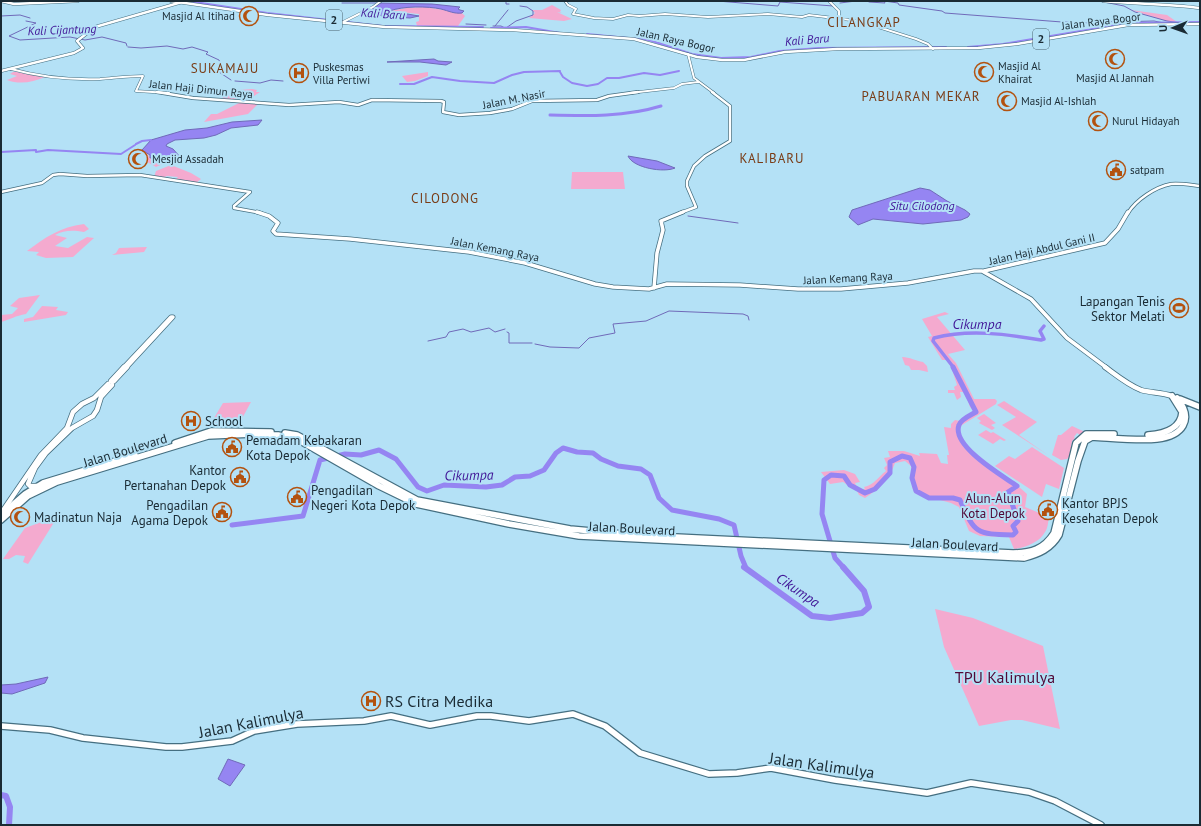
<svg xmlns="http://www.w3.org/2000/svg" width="1201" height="826" font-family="'PT Sans',sans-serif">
  <rect width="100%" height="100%" fill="#b4e1f6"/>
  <path fill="#f4aacf" d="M552 5 561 10 560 12 562 13 557 12 572 19 564 21 529 18 535 13 532 10H542Z
    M425 7 450 11 453 13H462L465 16 458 26H417L416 22 419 21V14L390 11 406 8Z
    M1131 10 1167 15 1177 22 1167 21Z
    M13 72H17L45 77C33 82 20 85 7 80L17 76 10 74Z
    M428 72V76L415 81 407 82 402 76Z
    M252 89 257 90 256 92H260L251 98 240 97 233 101 221 99 225 96 234 95 240 90Z
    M241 102 258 104 248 114 204 122 211 114H217Z
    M142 151 146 152 150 158 162 156 169 161 156 167 144 160 143 157 139 154Z
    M171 165 191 173 201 179 196 183 175 180 178 177 167 176 162 178 154 177 156 171Z
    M572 172H623L625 189H571Z
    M84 224 89 229 84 232C73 230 64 230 55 235L67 238 55 246 68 248 87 237 94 238 73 257 46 258 36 255 39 252 27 251C46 237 60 227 84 224Z
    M147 247 144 252 112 255 116 253 119 248Z
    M40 295 26 314C15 316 11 319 1 322V315L12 314 18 308 10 306 19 298Z
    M42 306 58 307 56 310 68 312 66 315 24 322V319L33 317Z
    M945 312 949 314 937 317 965 350 948 354 956 363 974 399H995L997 401 996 404 962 425 958 429C966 462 1005 472 1027 494L1025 507 1049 517C1048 522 1048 528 1045 532 1040 542 1025 548 1014 549L1009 537 980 536 969 531 959 507 951 503 915 493 912 487 911 466 905 461 895 463C890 478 879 489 865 498L859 495 857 491 843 482 830 484 821 472 844 470 855 474 860 482 855 483 858 489H865L864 487C874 485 878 477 886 471L884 468 887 465 884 458 890 457 888 451H904L920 456 919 453 937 454 941 463 948 464 947 455H949L944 427 951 428V424L955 420 960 421 974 411 970 407 965 392H960L961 397 957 400 954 393H948V390H955L954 387 957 385 951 366 946 360H942L928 337 932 336 922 319Z
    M902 357C910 357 916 361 923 362L927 366 928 372 919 370H911L909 366 905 365Z
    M1004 401 1037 422 1019 435 1048 455 1002 425 1016 417 997 405Z
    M251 402 239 424 211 423 223 403Z
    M984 414 996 423 991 425 995 428 992 430 979 423 981 421 977 418Z
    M1072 426 1085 432 1080 435 1077 433 1074 437 1075 438 1072 441 1070 456 1067 459 1061 460 1052 455 1058 435H1061Z
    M986 430 991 433 993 432 1006 440 1004 441 1000 439 993 444 978 435Z
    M1032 447 1064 468 1059 489 1046 484 1042 497 995 466 1009 456 1015 459Z
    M58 516 28 564 23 562 25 556 16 555 9 559H3L25 528Z
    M935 609 973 618 1043 646 1060 729 1022 720H1011L979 726 944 647Z"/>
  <path fill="#9585f2" stroke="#706ab9" d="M378 3 432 4 460 7 458 9 460 10 464 11 462 13C454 14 449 11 441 9 428 6 402 6 390 11L419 16 410 18 381 16 378 12H366Z
    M434 59 438 61 452 62 446 65 420 62H387Z
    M262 120 258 125 231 128 216 135 204 138 175 140 167 144 166 146 173 149 181 158C170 162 171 162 162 156L150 158V155L142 150 151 140 185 130 207 128 232 122Z
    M628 156 657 161 675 168C664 173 633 168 628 156Z
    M920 188 930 190 947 201 965 210 970 214 968 217 961 220 923 224 873 219 858 225 849 217 852 210Z
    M48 677 45 683 12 694 1 693V685L16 684Z
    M228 759 245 765 230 786 218 779Z"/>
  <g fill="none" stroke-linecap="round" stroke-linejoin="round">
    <path stroke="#706ab9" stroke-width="1" d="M506 1V4H509
      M717 1 778 6 780 2 833 6
      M1099 1 1124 6 1135 12 1167 21 1181 23
      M869 2 885 3 884 1 898 3 899 5 942 11 945 13 1062 22 1092 23 1100 20 1114 22 1154 21 1164 23
      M342 3H376
      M840 3 856 1
      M1 16 20 15 30 18
      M26 21 36 23 9 36 20 40 70 37 85 40 102 37 126 43 127 46
      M466 24 486 25
      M493 26H501L505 28
      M495 26 508 10
      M506 28 516 21 533 15V11L527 7 520 6
      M128 47 141 48 167 46 183 49 192 47 208 52 206 54 219 60 222 67 216 70 231 80
      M235 81 260 83 271 80 283 81
      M688 216 738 223
      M507 332 509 333V343H532
      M428 341 446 337 449 332 463 329 471 332 489 328 495 332 505 329
      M535 344 550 347 579 348 589 338 615 333 613 324 646 321 669 311 743 314 748 316 749 320"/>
    <path stroke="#9585f2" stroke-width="2" d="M136 144 142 141 151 140
      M1 152 36 150V152L48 150 121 154 135 145"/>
    <path stroke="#9585f2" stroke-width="2" d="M188 1 267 13 383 26 483 27
      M491 28 526 27 560 33
      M587 34 649 40 692 54 721 58 751 57 780 51 819 48 946 47
      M968 47 1003 44 1129 23 1200 22
      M560 72 563 77 572 83 587 86 598 84 607 78H619L644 73 660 75 679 71
      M400 84H414L432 77 460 81 494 83 512 75 524 72 560 71"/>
    <path stroke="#9585f2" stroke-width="3" d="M550 115C588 116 625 117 661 106"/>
    <path stroke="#9585f2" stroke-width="3.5" d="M954 368 933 341 934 338C969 329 1006 334 1041 340L1044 339 1040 331 1044 326"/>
    <path stroke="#9585f2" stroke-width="5" d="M232 525 303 516 320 460 345 454 361 455 379 450 396 459 418 487 427 491 444 485 486 487 502 485 515 477 530 476 544 470 556 453 563 448 577 452 593 453 601 459 618 466 641 469 650 475 659 498 672 510 719 519 734 525 741 556 746 568
      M844 568 835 558 822 514 824 480 831 475 844 476 850 485 865 493 875 489 890 473V462L902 456 910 458 914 467 912 478 916 491 929 498H953L960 500C975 534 976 534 1013 535L1016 532 1013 526 1018 521 1008 492 1017 486C1003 476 951 446 959 425 961 419 971 415 976 412L953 367"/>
    <path stroke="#9585f2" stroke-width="6" d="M744 567 812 616 830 618 862 613 869 607 864 591 843 567
      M1 795 6 796 10 807 9 825"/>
    <g stroke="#456f81" stroke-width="3">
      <path id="minor-far4" d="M565 1 568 5 576 9 573 14 594 18 613 19 628 15 639 16 665 14 708 17 768 14 802 17 809 15 859 21 916 39 928 44 933 49
        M829 1 839 11V18
        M343 22 373 7 381 1
        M688 54 694 78 714 93
        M11 69C40 77 70 80 100 79 114 78 128 76 143 76L136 91 169 93
        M630 93 674 88 682 84 698 82"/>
    </g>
    <g stroke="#456f81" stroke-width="4">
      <path id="minor-far3" d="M157 92 193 98 289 105 339 102 358 105 372 100 441 101 444 102 443 112 459 115 490 113 512 109 532 101 597 100 609 96 638 92
        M1 192 42 183 53 175 60 174 87 176 140 175 250 192 234 206V208L261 213
        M680 213 696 207 687 186V181L694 166 705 156 730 141V106L712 92
        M1128 213C1136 200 1155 187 1171 184 1180 183 1191 185 1200 186"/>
    </g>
    <g stroke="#456f81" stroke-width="5">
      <path id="minor-far2" d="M257 212 269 216 278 223 273 231 276 234 350 239 469 252 525 263 595 284 613 287 649 289 667 284 740 285 798 289H841L908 283 974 271H982L1031 299 1067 338 1107 368
        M984 271 1105 243 1118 229 1128 212
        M654 288 657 253 663 230 661 221 683 212
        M123 368 171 317H173L126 368"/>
    </g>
    <g stroke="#456f81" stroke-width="6">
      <path id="minor-far1" d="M1105 367C1116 375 1128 385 1141 390 1151 393 1161 392 1172 396
        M111 381 124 367
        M114 381 127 367
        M37 486H30L28 484 35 468 46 453 72 428 93 416 97 410 101 397 112 385
        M2 512 41 455 67 428 73 412 82 404 94 398 108 384"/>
    </g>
    <g stroke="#456f81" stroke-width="8">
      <path id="minor" d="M1 726 50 730 83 738 166 747H182L232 741 254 731 297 724 364 721 391 716 430 725 477 716H491L529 721 573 714 605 726 640 753 709 774 737 773 771 768 835 780 927 793 971 783 1029 792 1055 801 1101 825"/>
    </g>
    <g stroke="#456f81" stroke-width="3.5">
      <path id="major-far1" d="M1103 1C1135 4 1168 4 1200 8
        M1 71 74 53 83 48 77 41 95 27 182 2"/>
    </g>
    <g stroke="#456f81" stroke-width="8">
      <path id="major" d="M1180 399 1200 407
        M285 433 297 435 417 500 570 529 635 535 1013 553C1031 553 1044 549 1054 533L1076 443 1086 434H1114
        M1148 435C1163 434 1181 429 1182 412L1172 396
        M175 443 211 431 271 432
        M1 515 25 494 43 483 135 455
        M1 520 28 496 57 482 208 436 253 434 278 435 297 439 379 486 416 504 509 524 579 536 1024 558C1039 554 1051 549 1059 535L1078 461 1085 441 1092 437C1111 438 1139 441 1157 439 1182 436 1195 420 1177 398"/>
    </g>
    <g stroke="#456f81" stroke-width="3.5">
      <path id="highway" d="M1 1 14 4 78 1
        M171 1 268 15 385 27 513 30 634 39 697 57 722 60H744L785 52 837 49 978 48 1017 44 1128 25 1200 24"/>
    </g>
    <use href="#minor-far4" stroke="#fff" stroke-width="2"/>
    <use href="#minor-far3" stroke="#fff" stroke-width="2.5"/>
    <use href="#minor-far2" stroke="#fff" stroke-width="3.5"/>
    <use href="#minor-far1" stroke="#fff" stroke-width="4.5"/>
    <use href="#minor" stroke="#fff" stroke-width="5.5"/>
    <use href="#major-far1" stroke="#fff" stroke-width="2.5"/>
    <use href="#major" stroke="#fff" stroke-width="5.5"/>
    <use href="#highway" stroke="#fff" stroke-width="2.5"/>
  </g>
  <defs>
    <g id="mosque-ring" transform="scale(1)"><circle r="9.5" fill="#b4e1f6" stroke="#b3520f" stroke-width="1.5"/><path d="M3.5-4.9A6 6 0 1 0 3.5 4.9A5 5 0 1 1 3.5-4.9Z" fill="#b3520f"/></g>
    <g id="hospital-ring" transform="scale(1)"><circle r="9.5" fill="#b4e1f6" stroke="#b3520f" stroke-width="1.5"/><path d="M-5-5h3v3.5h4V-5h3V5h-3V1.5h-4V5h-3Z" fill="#b3520f"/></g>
    <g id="civic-ring" transform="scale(1)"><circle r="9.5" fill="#b4e1f6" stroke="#b3520f" stroke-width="1.5"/><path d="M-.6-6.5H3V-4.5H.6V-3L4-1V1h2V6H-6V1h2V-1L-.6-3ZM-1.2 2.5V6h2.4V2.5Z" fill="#b3520f"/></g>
    <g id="stadium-ring" transform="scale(1)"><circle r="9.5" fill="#b4e1f6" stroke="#b3520f" stroke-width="1.5"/><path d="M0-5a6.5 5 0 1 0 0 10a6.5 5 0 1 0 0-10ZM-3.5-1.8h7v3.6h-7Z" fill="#b3520f"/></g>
  </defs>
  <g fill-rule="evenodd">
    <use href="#mosque-ring" x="249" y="16"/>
    <use href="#mosque-ring" x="1115" y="59"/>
    <use href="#mosque-ring" x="984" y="72"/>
    <use href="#hospital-ring" x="299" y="73"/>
    <use href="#mosque-ring" x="1007" y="101"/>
    <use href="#mosque-ring" x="1098" y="121"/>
    <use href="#mosque-ring" x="138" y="159"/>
    <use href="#civic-ring" x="1116" y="170"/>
    <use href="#stadium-ring" x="1179" y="308"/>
    <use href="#hospital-ring" x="191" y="421"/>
    <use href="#civic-ring" x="232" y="447"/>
    <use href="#civic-ring" x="240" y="477"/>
    <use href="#civic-ring" x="297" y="497"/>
    <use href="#civic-ring" x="1048" y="510"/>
    <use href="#civic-ring" x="222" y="512"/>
    <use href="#mosque-ring" x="20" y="517"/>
    <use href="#hospital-ring" x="371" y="701"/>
  </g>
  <g text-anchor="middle" stroke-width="4" stroke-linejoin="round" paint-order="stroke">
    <g font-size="11" fill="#1a2b34" stroke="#b4e1f6" text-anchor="start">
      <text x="235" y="20" text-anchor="end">Masjid Al Itihad</text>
      <text x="998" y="70">Masjid Al<tspan x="998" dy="13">Khairat</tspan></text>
      <text x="313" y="71">Puskesmas<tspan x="313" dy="13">Villa Pertiwi</tspan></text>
      <text x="1115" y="82" text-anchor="middle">Masjid Al Jannah</text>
      <text x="1021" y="105">Masjid Al-Ishlah</text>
      <text x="1112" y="125">Nurul Hidayah</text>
      <text x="152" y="163">Mesjid Assadah</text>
      <text x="1130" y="174">satpam</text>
    </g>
    <g font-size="11" fill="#1a2b34" stroke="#b4e1f6">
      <text transform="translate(1101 21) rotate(-7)" y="4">Jalan Raya Bogor</text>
      <text transform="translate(676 40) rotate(13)" y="4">Jalan Raya Bogor</text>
      <text transform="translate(201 89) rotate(6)" y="4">Jalan Haji Dimun Raya</text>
      <text transform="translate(514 99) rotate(-11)" y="4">Jalan M. Nasir</text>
      <text transform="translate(495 249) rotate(11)" y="4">Jalan Kemang Raya</text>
      <text transform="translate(1042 249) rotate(-13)" y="4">Jalan Haji Abdul Gani II</text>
      <text transform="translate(848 278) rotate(-3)" y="4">Jalan Kemang Raya</text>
    </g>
    <g font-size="12" font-style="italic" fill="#411697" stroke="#b4e1f6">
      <text transform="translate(383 14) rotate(4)" y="4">Kali Baru</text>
      <text transform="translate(62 30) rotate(-2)" y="4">Kali Cijantung</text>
      <text transform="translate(807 40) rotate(-5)" y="4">Kali Baru</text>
      <text x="922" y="210">Situ Cilodong</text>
    </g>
    <g fill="#b4e1f6" stroke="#48626e" stroke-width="1">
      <rect x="326" y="10" width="16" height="20" rx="3"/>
      <rect x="1033" y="29" width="16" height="20" rx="3"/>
    </g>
    <g font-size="12" font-weight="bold" fill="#1a2b34">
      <text x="334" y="24">2</text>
      <text x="1041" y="43">2</text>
    </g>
    <g font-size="13" letter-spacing="1" fill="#793b15" stroke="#b4e1f6">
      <text x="864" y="27">CILANGKAP</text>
      <text x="225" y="73">SUKAMAJU</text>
      <text x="921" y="101">PABUARAN MEKAR</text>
      <text x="772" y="163">KALIBARU</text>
      <text x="445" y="203">CILODONG</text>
    </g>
    <g font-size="13" fill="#1a2b34" stroke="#b4e1f6" text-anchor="start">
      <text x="1165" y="306" text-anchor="end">Lapangan Tenis<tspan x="1165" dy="15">Sektor Melati</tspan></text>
      <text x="205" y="426">School</text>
      <text x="246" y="445">Pemadam Kebakaran<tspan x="246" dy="15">Kota Depok</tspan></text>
      <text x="226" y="475" text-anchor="end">Kantor<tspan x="226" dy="15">Pertanahan Depok</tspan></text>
      <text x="311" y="495">Pengadilan<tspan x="311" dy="15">Negeri Kota Depok</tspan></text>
      <text x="1062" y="508">Kantor BPJS<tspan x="1062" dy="15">Kesehatan Depok</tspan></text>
      <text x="208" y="510" text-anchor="end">Pengadilan<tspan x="208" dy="15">Agama Depok</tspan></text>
      <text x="34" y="522">Madinatun Naja</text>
    </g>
    <g font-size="13" fill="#1a2b34" stroke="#b4e1f6">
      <text transform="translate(125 450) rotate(-17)" y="5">Jalan Boulevard</text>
      <text transform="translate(632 528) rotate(3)" y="5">Jalan Boulevard</text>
      <text transform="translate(955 544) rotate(3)" y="5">Jalan Boulevard</text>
    </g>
    <g font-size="13" fill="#510836" stroke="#b4e1f6">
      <text x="993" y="503">Alun-Alun<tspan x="993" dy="15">Kota Depok</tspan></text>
    </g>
    <g font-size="14" font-style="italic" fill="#411697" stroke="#b4e1f6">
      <text x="977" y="329">Cikumpa</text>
      <text transform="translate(469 475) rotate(-1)" y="5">Cikumpa</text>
      <text transform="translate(798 590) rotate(34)" y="5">Cikumpa</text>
    </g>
    <g font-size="16" fill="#510836" stroke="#b4e1f6">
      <text x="1005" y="683">TPU Kalimulya</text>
    </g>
    <g font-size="16" fill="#1a2b34" stroke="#b4e1f6" text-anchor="start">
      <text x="385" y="707">RS Citra Medika</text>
    </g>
    <g font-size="16" fill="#1a2b34" stroke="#b4e1f6">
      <text transform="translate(251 722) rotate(-11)" y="6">Jalan Kalimulya</text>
      <text transform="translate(822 765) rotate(8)" y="6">Jalan Kalimulya</text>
    </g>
  </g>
  <rect width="1201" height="826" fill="none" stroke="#1a2b34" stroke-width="4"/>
  <g transform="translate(1173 28) rotate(268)" stroke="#b4e1f6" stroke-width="3" paint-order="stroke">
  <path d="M0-3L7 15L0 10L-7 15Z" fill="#1a2b34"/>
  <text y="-6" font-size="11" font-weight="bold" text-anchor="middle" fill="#1a2b34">U</text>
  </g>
</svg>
